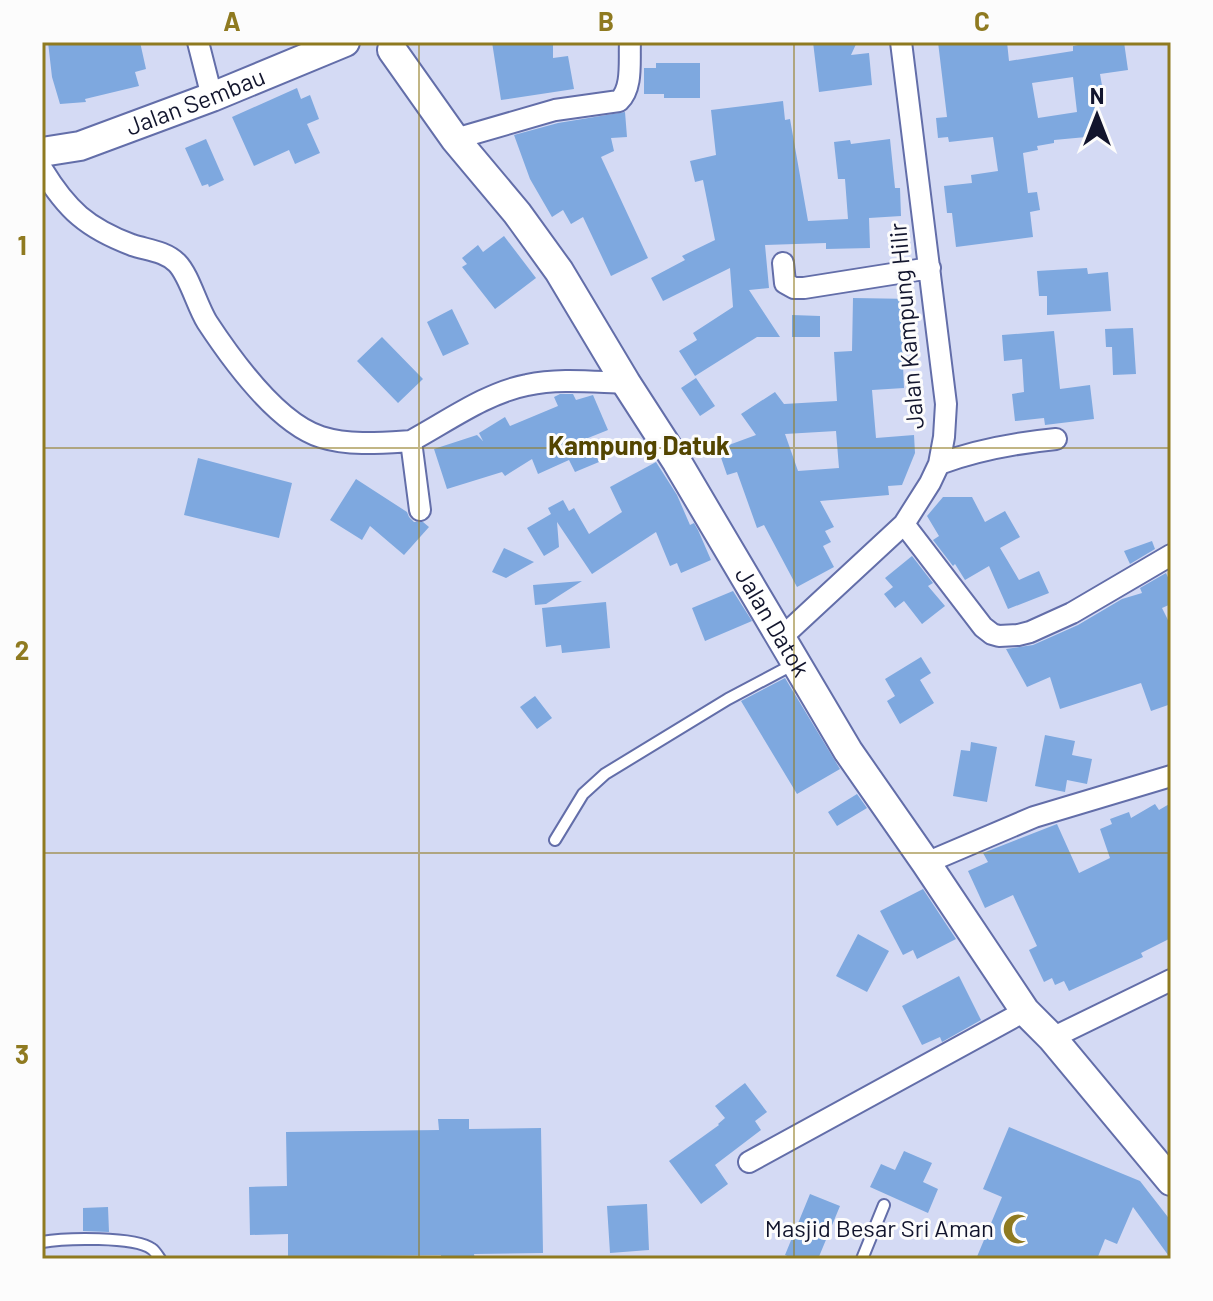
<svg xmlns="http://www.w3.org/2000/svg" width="1213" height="1301" font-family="Barlow,sans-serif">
  <rect width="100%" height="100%" fill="#d4daf4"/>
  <path fill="#7ea8df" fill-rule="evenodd" d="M48 42H140L146 69 135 72 139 86 85 99 86 102 60 104 52 77Z
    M492 42H553V58L568 56 574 89 501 100Z
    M813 42H857L851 55 869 53 872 85 819 92Z
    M938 42H1007L1009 61 1073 51V46L1078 45V42H1124L1128 70 1100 74 1104 97 1095 98 1097 136 1054 140V143L1037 146 1038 150 1023 153 1028 193 1037 192 1040 210 1030 212 1033 237 956 247 952 213H947L944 186 972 183 971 175 998 171 993 137 949 142 948 137 938 138 936 118 947 117ZM1073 77 1077 112 1038 118 1032 83Z
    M656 63H700V98H664V94H644V68H656Z
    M297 88 301 99 310 95 319 119 307 124 320 153 295 164 289 150 254 166 232 117Z
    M783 101 785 120 790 119 808 221 848 219 845 179H838L834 142 850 140 851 144 890 139 895 188H900L901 216 869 218 870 248 826 249V243L765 245 769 288 749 290 780 337H757L695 376 679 351 697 340 693 333 733 307 730 268 663 301 651 278 685 260 682 256 715 240 703 180 695 182 690 161 716 155 711 110Z
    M625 112 627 137 611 138 614 151 601 157 648 258 611 276 583 217 571 224 563 210 552 217 530 179 514 135 558 123Z
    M206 139 224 180 209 187 208 184 202 186 185 148Z
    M504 236 536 278 495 309 462 267 467 264 462 258 478 245 483 252Z
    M1087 268 1088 274 1108 272 1111 311 1047 315V296H1039L1037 271Z
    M853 298 913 299 912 343H902L904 388 872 390 876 438 914 435 915 453 902 485 888 486 889 495 820 501 834 527 825 531 831 542 823 546 834 567 797 587 764 525 757 528 737 472 727 475 718 449 756 435 741 414 775 392 784 404 837 401 834 352 852 351ZM836 431 839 468 798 471 785 434Z
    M452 309 469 344 443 356 427 322Z
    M792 315 820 316V337H792Z
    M1133 328 1136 374 1113 375 1112 347H1106L1105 329Z
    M1054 331 1060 389 1090 385 1094 419 1045 425 1044 418 1015 421 1012 394 1024 392 1022 359 1004 361 1002 335Z
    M382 337 423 379 398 403 357 361Z
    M696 378 715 406 700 416 681 388Z
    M560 394H573L576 400 593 395 608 430 588 438 599 462 575 472 569 460 538 474 532 459 505 476 502 472 447 489 434 449 477 435 483 441 479 433 505 417 510 426 558 406 554 397Z
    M198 458 292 483 279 538 184 515Z
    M656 462 677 495 690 525 694 523 698 530 711 560 681 573 677 563 670 566 656 532 592 574 557 522 559 547 544 556 527 528 551 514 548 508 563 500 569 511 574 508 589 534 622 512 610 487Z
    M356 479 407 512 409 517 414 522H423L429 527 404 555 370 526 362 540 330 520Z
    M943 497H972L985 522 1005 511 1020 537 1000 548 1019 580 1039 571 1049 593 1008 609 989 566 965 580 955 564 953 566 933 540 939 536 927 516Z
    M1152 541 1155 549 1130 564 1124 551Z
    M504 548 534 562 506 578 492 572Z
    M912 556 933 583 928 586 945 606 922 624 904 601 895 608 884 594 893 587 885 578Z
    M1166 573 1171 584V604L1162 608 1171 626V704L1151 711 1141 683 1060 709 1050 677 1027 687 1006 649 1033 645 1078 625 1122 599 1142 593 1140 588Z
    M582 581 546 604 535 605 533 585Z
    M733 591 752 621 705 641 692 608Z
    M606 602 610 648 562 653 561 645 546 647 542 608Z
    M921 657 931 673 920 680 934 703 900 724 887 701 895 696 885 679Z
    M785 678 840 769 797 794 741 701Z
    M535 696 552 718 537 729 520 707Z
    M1045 735 1075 741 1072 755 1092 759 1087 784 1067 780 1065 792 1035 786Z
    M971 742 997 747 987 802 953 796 961 750 970 751Z
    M857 794 867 808 837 826 828 812Z
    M1171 803V938L1141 953 1143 957 1069 991 1064 981 1055 985 1052 978 1044 982 1029 950 1037 946 1013 895 985 908 968 871 988 862 983 853 1057 824 1079 873 1110 858 1100 829 1112 824 1110 819 1129 812 1131 818 1155 804 1159 810Z
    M923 889 956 939 917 959 913 950 903 955 880 911Z
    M858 934 889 951 867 992 836 976Z
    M959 976 981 1020 942 1042 940 1037 922 1045 902 1006Z
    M745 1083 767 1112 755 1121 761 1130 715 1165 728 1184 701 1204 669 1161 719 1125 718 1124 725 1118 715 1106Z
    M438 1119H469V1129L541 1128 543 1253 474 1254 475 1259H441V1255L288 1257V1234L250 1235 249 1187 287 1186 286 1132 439 1130Z
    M1009 1127 1140 1181 1171 1221V1259L1133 1207 1117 1244 1105 1239 1097 1259H976L1002 1197 983 1189Z
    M904 1151 932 1163 923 1182 938 1189 928 1213 870 1187 881 1164 895 1170Z
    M810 1194 840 1206 818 1259H794L785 1255Z
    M647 1204 649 1250 610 1253 607 1206Z
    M108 1207 109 1232 83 1231V1208Z"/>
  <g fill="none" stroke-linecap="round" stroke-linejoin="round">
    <g stroke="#636ea9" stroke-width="14">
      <path id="service" d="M555 840 583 794 605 774 728 699 794 664
        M42 1242C64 1238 135 1236 152 1249 155 1251 158 1256 160 1259
        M862 1259 884 1205"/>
    </g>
    <g stroke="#636ea9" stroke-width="24">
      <path id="minor" d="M198 42 212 97
        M455 139 555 110 619 101C633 88 629 61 630 42
        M42 169C67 210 87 228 132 245 147 250 165 251 177 263 189 275 197 306 207 322 232 360 277 423 321 437 350 446 381 443 411 441
        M783 263 785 283 794 288H804L930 268
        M939 464C977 450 1015 443 1056 439
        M420 510 411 441C448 421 486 393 527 385 559 378 593 382 626 383
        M904 524 983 627 992 634 999 636 1018 635 1030 632 1072 613 1171 555
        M781 638 904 524 930 483 939 464 944 437 946 404 901 42
        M926 863 1034 817 1171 776
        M1052 1038 1171 980
        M749 1162 1025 1011"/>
    </g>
    <g stroke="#636ea9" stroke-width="32">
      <g id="secondary">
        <path id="s1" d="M392 50 455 139 517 213 559 271 626 383 677 462 848 751 926 863 1025 1011 1052 1038 1171 1181"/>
        <path id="s2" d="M42 152 80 146 212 97 345 42"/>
      </g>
    </g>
    <use href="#service" stroke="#fff" stroke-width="10"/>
    <use href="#minor" stroke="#fff" stroke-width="20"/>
    <use href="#secondary" stroke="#fff" stroke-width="28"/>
  </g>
  <path fill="none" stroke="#8f7a20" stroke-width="2" stroke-opacity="0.55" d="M419 42V1259M794 42V1259M42 448H1171M42 853H1171"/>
  <defs>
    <g id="mosque-bare" transform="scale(2.4)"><path d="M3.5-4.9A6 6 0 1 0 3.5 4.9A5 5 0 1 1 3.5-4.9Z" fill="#8f7a20" stroke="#fcfcfc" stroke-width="2.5" paint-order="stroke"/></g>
  </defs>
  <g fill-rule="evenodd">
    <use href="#mosque-bare" x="1018" y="1229"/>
  </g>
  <g text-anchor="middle" stroke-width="6" stroke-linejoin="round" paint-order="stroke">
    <g font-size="24" fill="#12152d" stroke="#fcfcfc">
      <text dy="8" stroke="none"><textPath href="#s2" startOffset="162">Jalan Sembau</textPath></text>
      <text transform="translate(907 326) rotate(-95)" y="8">Jalan Kampung Hilir</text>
      <text dy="8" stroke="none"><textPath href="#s1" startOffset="688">Jalan Datok</textPath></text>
    </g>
    <g font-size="24" fill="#12152d" stroke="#fcfcfc" text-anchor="end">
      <text x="994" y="1237">Masjid Besar Sri Aman</text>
    </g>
    <g font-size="26" font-weight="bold" fill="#534501" stroke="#fcfcfc">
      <text x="639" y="455">Kampung Datuk</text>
    </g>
  </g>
  <rect width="1213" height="1301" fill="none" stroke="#fcfcfc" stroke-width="88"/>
  <g transform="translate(1097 116)" stroke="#fcfcfc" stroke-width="6" paint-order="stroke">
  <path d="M0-6L14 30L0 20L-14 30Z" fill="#12152d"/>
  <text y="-12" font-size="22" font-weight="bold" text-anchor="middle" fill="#12152d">N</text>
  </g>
  <rect x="44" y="44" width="1125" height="1213" fill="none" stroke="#8f7a20" stroke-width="3"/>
  <g font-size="26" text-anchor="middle" font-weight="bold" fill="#8f7a20">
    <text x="232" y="31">A</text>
    <text x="606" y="31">B</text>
    <text x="982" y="31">C</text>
    <text x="22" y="255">1</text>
    <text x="22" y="660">2</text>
    <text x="22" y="1064">3</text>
  </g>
</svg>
